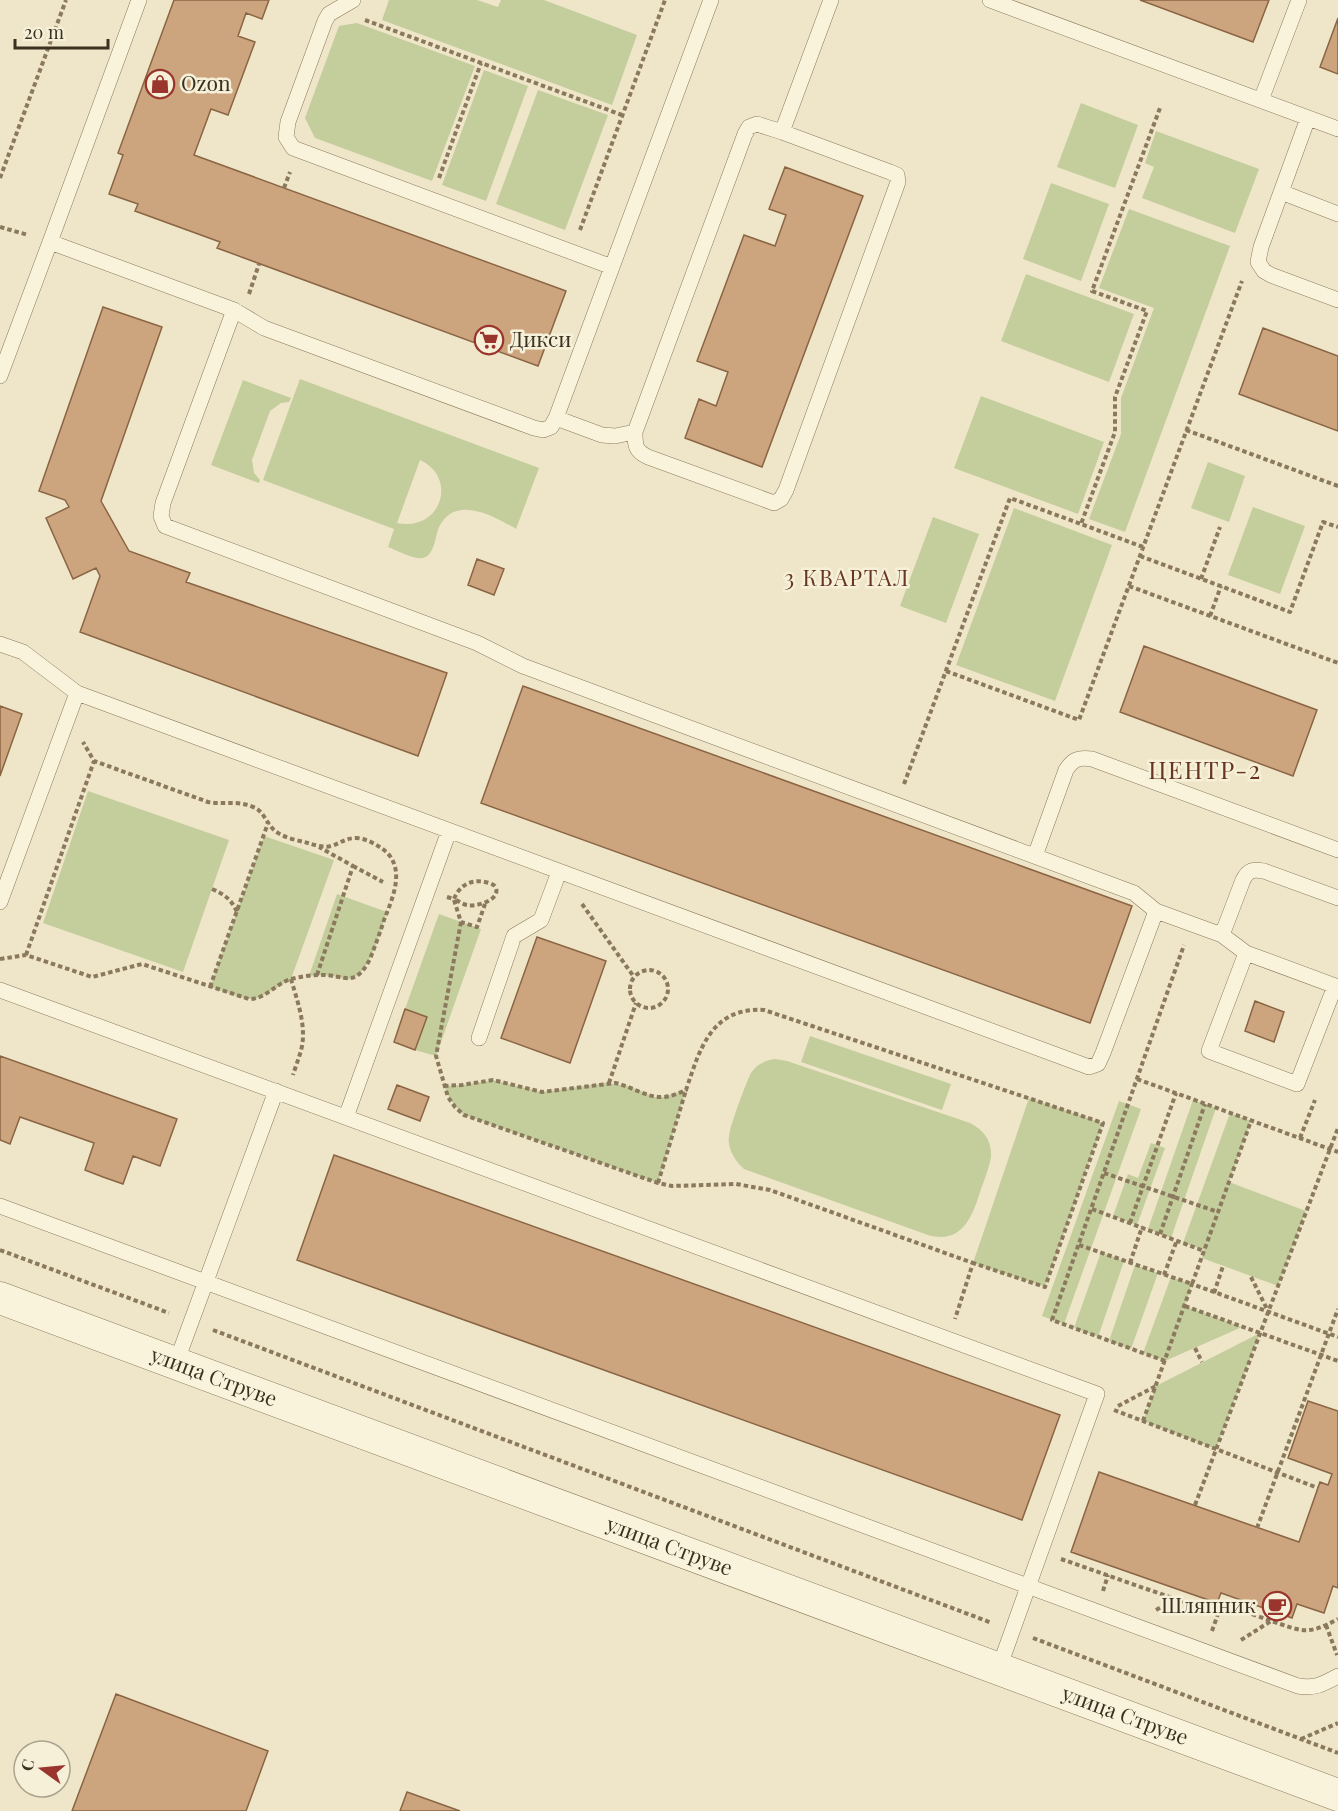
<svg xmlns="http://www.w3.org/2000/svg" width="1338" height="1811" font-family="'Playfair Display',serif">
  <rect width="100%" height="100%" fill="#efe6c9"/>
  <path fill="#c4cd9c" fill-rule="evenodd" d="M389 0H477L498 7 501 0H544L637 35 612 105 382 20Z
    M357 23 475 66 432 181 315 138 305 118 339 26Z
    M484 70 528 86 486 201 442 185Z
    M538 90 608 115 565 230 496 204Z
    M1081 103 1138 125 1115 188 1057 167Z
    M1156 131 1259 169 1235 233 1142 198 1154 167 1145 163Z
    M1051 183 1109 204 1081 281 1023 259Z
    M1129 209 1230 246 1125 532 1089 519 1121 434V398L1154 308 1099 288Z
    M1026 274 1134 314 1109 382 1001 341Z
    M300 379 539 468 516 529C494 516 455 494 439 527 435 536 435 555 423 558 415 560 396 550 388 547L394 529 263 480ZM420 460C458 477 442 532 397 523Z
    M243 380 291 398 289 402 281 403 270 411 252 460 254 473 260 480 259 483 211 465Z
    M981 396 1104 442 1078 514 954 468Z
    M1208 462 1245 476 1229 522 1191 508Z
    M1253 507 1305 526 1280 594 1228 575Z
    M1014 508 1112 545 1055 701 956 665Z
    M933 517 979 534 946 623 900 606Z
    M88 791 229 840 183 972 43 923Z
    M264 836 334 860 291 979 259 998 253 999 243 998 210 987Z
    M337 894 387 912C381 929 370 975 350 979 344 980 338 977 332 976 324 975 317 975 309 976Z
    M439 914 481 929 436 1056 415 1050 427 1017 405 1009Z
    M810 1036 951 1084 942 1110 801 1062Z
    M775 1059 787 1061 970 1123C984 1130 992 1141 991 1157 989 1168 985 1178 981 1189 973 1215 963 1245 928 1235L744 1169C735 1161 727 1148 729 1136 729 1128 747 1080 751 1073 756 1065 765 1060 775 1059Z
    M493 1080 542 1092 606 1083 628 1086 655 1097H663L686 1090 658 1183 464 1115C454 1106 449 1098 444 1086L462 1085Z
    M1029 1098 1103 1123 1045 1287 973 1263Z
    M1193 1100 1216 1108 1171 1238 1148 1229Z
    M1119 1101 1141 1109 1064 1324 1042 1316Z
    M1230 1113 1251 1121 1229 1182 1306 1211 1278 1286 1202 1258 1204 1250 1183 1243Z
    M1151 1143 1165 1148 1137 1225 1113 1216 1128 1174 1138 1178Z
    M1101 1252 1124 1261 1098 1337 1074 1328Z
    M1135 1265 1158 1273 1131 1349 1109 1341Z
    M1171 1277 1192 1284 1185 1306 1242 1327 1165 1361 1143 1353Z
    M1260 1333 1216 1449 1143 1421 1156 1386Z"/>
  <path fill="#cca57f" stroke="#8a6543" stroke-width="1.5" d="M174 0H269L262 19 246 13 238 36 255 42 228 115 211 109 194 155 566 291 538 366 217 248 220 242 135 211 138 204 109 194 123 155 118 153Z
    M1140 0H1269L1253 42Z
    M1338 18V74L1320 67Z
    M785 167 863 196 762 467 685 438 699 399 716 406 728 372 697 361 744 235 775 246 786 215 769 209Z
    M103 307 162 327 101 501 129 551 190 573 186 582 447 673 418 756 80 632 100 576 96 568 73 579 46 518 69 507 65 500 39 491Z
    M1263 328 1338 356V431L1239 394Z
    M477 559 504 569 494 595 468 585Z
    M1144 646 1317 710 1293 776 1120 712Z
    M523 686 1132 906 1090 1023 481 803Z
    M0 706 22 714 0 776Z
    M537 937 606 961 570 1063 501 1038Z
    M1255 1001 1284 1012 1274 1042 1245 1031Z
    M405 1009 427 1017 415 1050 394 1042Z
    M0 1056 177 1119 160 1166 133 1156 123 1184 103 1177 85 1170 94 1143 20 1117 10 1144 0 1140Z
    M397 1085 429 1097 420 1121 388 1109Z
    M334 1155 1060 1415 1022 1520 297 1260Z
    M1308 1401 1338 1411V1588L1333 1586 1324 1613 1297 1604 1292 1618 1221 1593 1217 1603 1071 1552 1099 1472 1299 1542 1320 1482 1328 1485 1332 1474 1288 1458Z
    M116 1694 268 1751 246 1811H72Z
    M407 1792 460 1811H400Z"/>
  <g fill="none" stroke-linecap="round" stroke-linejoin="round">
    <g stroke="#8b795d" stroke-width="16">
      <path id="lane" d="M353 0 329 14 325 21 288 122 286 137 293 148 612 267
        M990 0 1338 129
        M1261 100 1299 0
        M1308 118 1261 247 1258 262 1264 271 1271 275 1338 300
        M782 132 757 124 749 127 745 134 635 432C635 445 635 451 648 457L774 503 781 499 786 490 898 182 897 175 890 172 782 132 831 0
        M1281 192 1338 214
        M50 242 139 0
        M234 310 264 328 534 428 543 430 551 427 556 418 711 0
        M0 376 50 242 234 310 163 503 161 516 165 526 477 643 523 666 1134 893 1156 911 1222 935 1243 880C1248 870 1253 869 1264 871L1338 898
        M556 418 602 435 615 436 635 432
        M0 644 23 652 77 693 1089 1067 1098 1064 1103 1053 1156 911
        M1035 856 1066 770C1073 759 1079 757 1092 759L1338 850
        M0 902 77 693
        M1222 935 1246 953 1338 987
        M1246 953 1209 1051 1297 1084 1335 986
        M0 990 1097 1394 999 1668
        M479 1038 514 936 541 920 559 872
        M346 1117 449 831
        M0 1206 1298 1686C1315 1689 1323 1684 1338 1676
        M176 1363 276 1091"/>
    </g>
    <g stroke="#8b795d" stroke-width="33">
      <g id="street">
        <path id="s1" d="M0 1298 1338 1795"/>
      </g>
    </g>
    <path stroke="#8b795d" stroke-width="4" stroke-dasharray="4.5 3" stroke-linecap="butt" d="M365 20 622 115
      M0 178 66 0
      M439 178 481 63
      M284 188 290 172
      M0 227 28 235
      M580 230 665 0
      M249 294 259 264
      M1186 430 1338 486
      M1143 547 1081 524 1115 432V397L1147 311 1092 291 1160 108
      M1140 556 1290 612 1323 522 1338 527
      M1201 579 1220 527
      M1129 586 1338 663
      M1210 616 1221 586
      M946 671 1079 720 1242 281
      M904 784 1010 498 1081 524
      M353 866 383 882
      M212 889C224 894 232 900 237 912
      M447 897 454 899C460 884 473 878 489 883 492 884 495 885 496 888 500 901 475 907 467 905 462 904 458 901 454 899
      M454 900 461 922 477 927 485 904
      M582 904 634 977
      M461 922 436 1056 448 1097 455 1107 464 1115 658 1183 672 1186 736 1184 770 1190 973 1263 955 1319
      M26 955 94 761
      M0 959 26 955 92 977 142 964 249 999C266 999 275 984 291 979 299 977 310 975 319 975 345 974 354 990 370 959 375 946 380 933 384 920 394 895 408 863 378 846 372 842 365 839 357 838 345 838 341 843 331 846 323 848 315 845 308 843 297 840 283 838 274 830 266 823 264 811 253 807 238 800 223 805 208 802L94 761 83 742
      M630 989a19 19 0 1 1 38 0a19 19 0 1 1-38 0Z
      M317 975 353 866 319 847
      M291 979C297 1000 306 1024 302 1046 300 1056 296 1065 293 1075
      M210 987 268 823
      M1137 1079 1338 1152
      M609 1083 636 1003
      M444 1086 462 1085 493 1080 542 1092 615 1083C631 1086 647 1098 662 1097 671 1097 679 1093 686 1090 700 1049 711 1007 764 1010L1103 1123 1045 1287 973 1263
      M1300 1138 1315 1100
      M1104 1173 1218 1212
      M658 1183 686 1090
      M1092 1209 1204 1251
      M1130 1223 1176 1093
      M1160 1234 1205 1104
      M1079 1245 1192 1284 1251 1121
      M0 1250 169 1313
      M1130 1263 1142 1227
      M1164 1275 1177 1240
      M1251 1277 1268 1311
      M1214 1293 1223 1266
      M1185 1306 1338 1361
      M213 1330 992 1623
      M1195 1348 1202 1362
      M1165 1361 1052 1320 1184 945
      M1118 1406 1156 1386
      M1114 1410 1318 1488
      M1143 1421 1192 1284 1338 1337
      M1195 1505 1338 1128
      M1257 1528 1338 1309
      M1061 1559 1218 1614 1222 1603 1271 1621
      M1103 1591 1108 1575
      M1156 1610 1176 1599
      M1326 1625 1337 1655
      M1212 1631 1218 1614
      M1033 1638 1338 1753
      M1241 1640 1271 1621C1302 1631 1307 1636 1338 1619
      M1301 1739 1338 1723"/>
    <use href="#lane" stroke="#f9f3dc" stroke-width="15"/>
    <use href="#street" stroke="#f9f3dc" stroke-width="32"/>
  </g>
  <defs>
    <g id="shop-ring" transform="scale(1.5)"><circle r="9.5" fill="#f6f0d8" stroke="#9a352e" stroke-width="1.5"/><path d="M-5-2.5h2.3a2.7 3.5 0 0 1 5.4 0H5L5.5 6h-11ZM-1.5-2.5h3a1.5 2.3 0 0 0-3 0Z" fill="#9a352e"/></g>
    <g id="supermarket-ring" transform="scale(1.5)"><circle r="9.5" fill="#f6f0d8" stroke="#9a352e" stroke-width="1.5"/><path d="M-6-5.5h2.5l.6 2H6L4.5 2H-2.5L-4.4-4H-6ZM-1.5 3.2a1.3 1.3 0 1 0 .1 0ZM3 3.2a1.3 1.3 0 1 0 .1 0Z" fill="#9a352e"/></g>
    <g id="cafe-ring" transform="scale(1.5)"><circle r="9.5" fill="#f6f0d8" stroke="#9a352e" stroke-width="1.5"/><path d="M-5.5-4.5H6V0H3Q3 3.5 0 3.5H-2.5Q-5.5 3.5-5.5 0ZM3-3.2v2h1.7v-2ZM-6 4.5H4V6H-6Z" fill="#9a352e"/></g>
  </defs>
  <g fill-rule="evenodd">
    <use href="#shop-ring" x="160" y="84"/>
    <use href="#supermarket-ring" x="489" y="340"/>
    <use href="#cafe-ring" x="1277" y="1606"/>
  </g>
  <g text-anchor="middle" stroke-width="5" stroke-linejoin="round" paint-order="stroke">
    <g font-size="21" fill="#3c3021" stroke="#f6f0d8" text-anchor="start">
      <text x="181" y="91">Ozon</text>
      <text x="510" y="347">Дикси</text>
      <text x="1256" y="1613" text-anchor="end">Шляпник</text>
    </g>
    <g font-size="21" fill="#3c3021" stroke="#f6f0d8">
      <text dy="7" stroke="none"><textPath href="#s1" startOffset="228">улица Струве</textPath></text>
      <text dy="7" stroke="none"><textPath href="#s1" startOffset="714">улица Струве</textPath></text>
      <text dy="7" stroke="none"><textPath href="#s1" startOffset="1200">улица Струве</textPath></text>
    </g>
    <g font-size="22" letter-spacing="1.5" fill="#683520" stroke="#f6f0d8">
      <text x="847" y="586">3 КВАРТАЛ</text>
    </g>
    <g font-size="24" letter-spacing="1.5" fill="#683520" stroke="#f6f0d8">
      <text x="1205" y="779">ЦЕНТР-2</text>
    </g>
  </g>
  <g transform="translate(42 1769) rotate(285)"><circle r="28" fill="#f6f0d8" stroke="#aca38f" stroke-width="1.5"/>
  <path d="M0-4.5L10 22L0 15L-10 22Z" fill="#9a352e"/>
  <text y="-9" font-size="16" font-weight="bold" text-anchor="middle" fill="#3c3021">С</text>
  </g>
  <path d="M15 39v9h93v-9" fill="none" stroke="#3c3021" stroke-width="3"/>
  <text x="24" y="39" font-size="18" fill="#3c3021" stroke="#f6f0d8" stroke-width="4.5" paint-order="stroke">20 m</text>
</svg>
